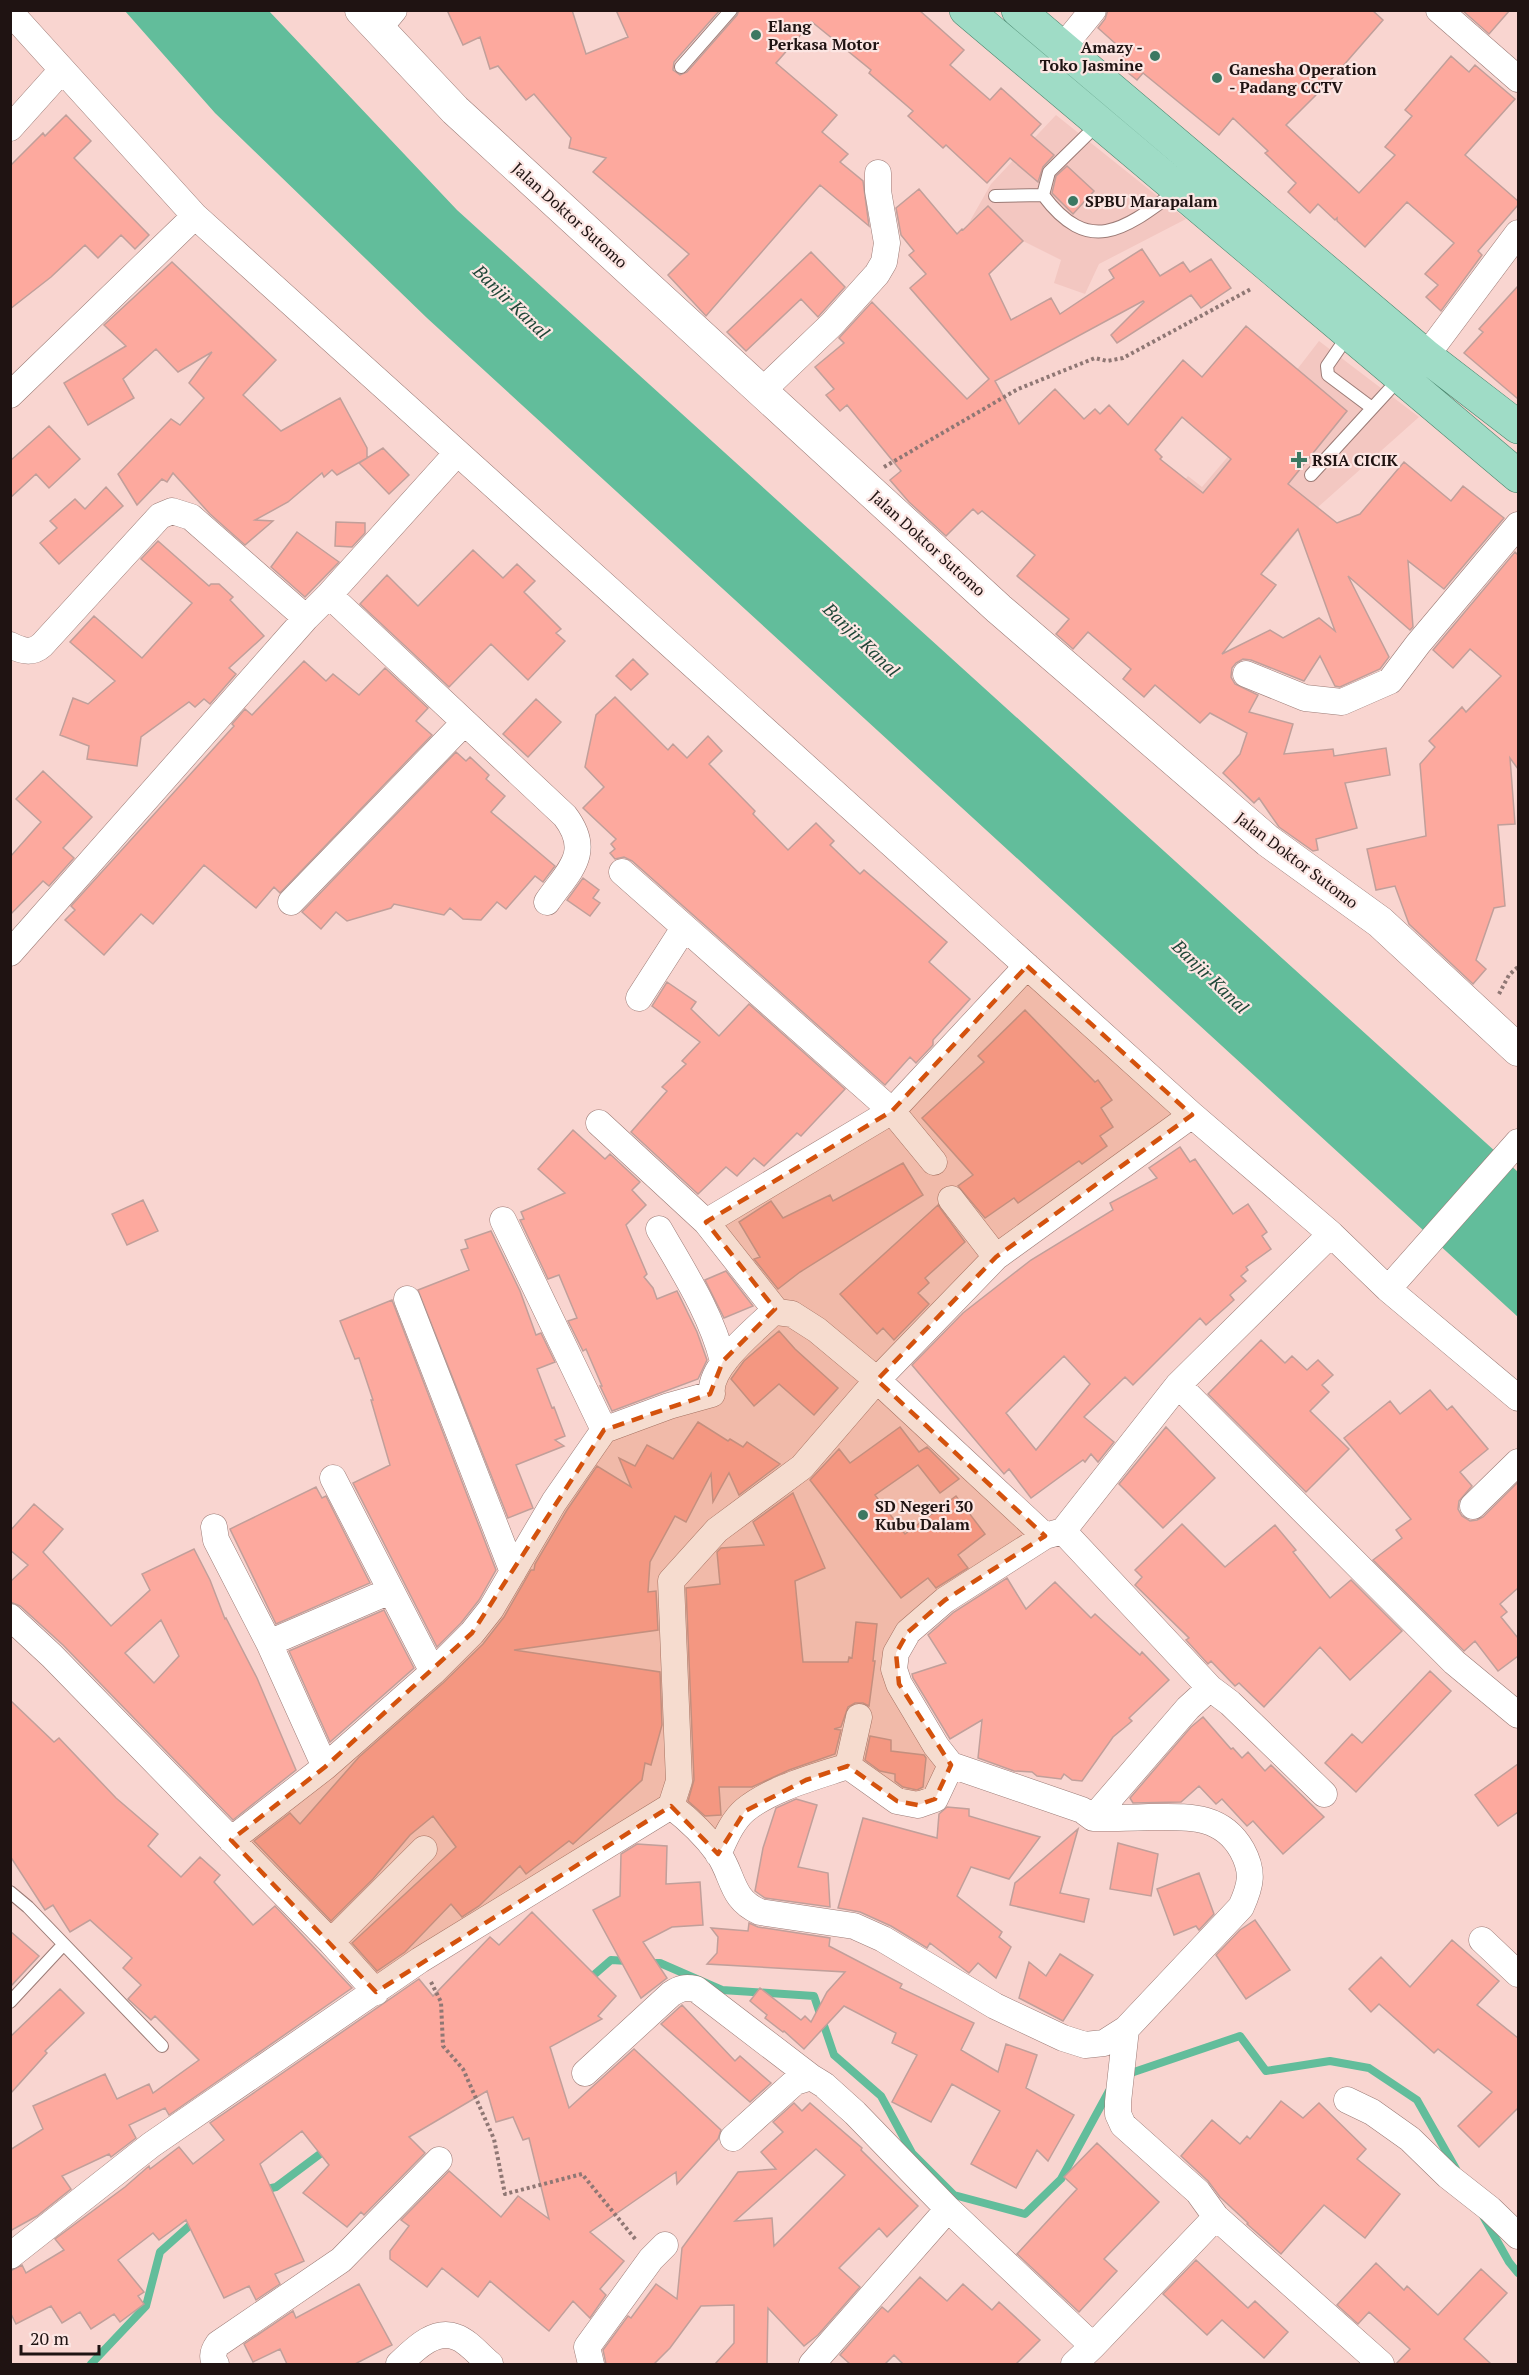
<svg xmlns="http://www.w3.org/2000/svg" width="1529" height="2375" font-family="'PT Serif',serif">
  <rect width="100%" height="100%" fill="#f9d5d0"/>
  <path fill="#f3c7c1" d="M1056 115 1186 219 1099 264 1085 294 1054 283 1061 260 1023 241 966 228 991 184Z
    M1319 341 1419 417 1317 508 1267 569 1242 550 1137 539 1188 476 1202 487 1248 433Z"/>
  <path fill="#62bd9b" d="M125 11H269L457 210 1518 1172V1317L427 318 215 113Z"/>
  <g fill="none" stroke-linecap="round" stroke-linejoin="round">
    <path stroke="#62bd9b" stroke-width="8" d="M649 1963H660L722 1990 814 1996 834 2055 881 2096 912 2153 954 2195 1025 2214 1061 2179 1109 2091
      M588 1980 611 1960 628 1961
      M1125 2075 1240 2036 1266 2071 1330 2061 1369 2068 1417 2100 1456 2169
      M263 2190 276 2187 328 2148
      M1483 2216 1509 2262 1518 2273
      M91 2364 146 2306 160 2252 196 2220"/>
  </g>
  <path fill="#fda99e" stroke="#c19f9a" stroke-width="1.5" fill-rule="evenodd" d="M447 10H572L586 54 628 37 616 10H720L674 62 673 70 680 75 687 72 737 15 739 10H919L964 50 950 65 990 100 1001 88 1041 124 1031 135 1054 155 1043 167 1038 182 1010 158 987 183 946 145 943 148 908 116 913 111 869 73 871 70 812 22 776 63 837 115 822 132 848 154 840 162 863 181 869 226 820 185 706 316 668 275 689 254 593 172 606 158 569 148 571 138 534 94 526 100 498 66 490 69 480 37 463 45Z
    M1108 10H1372L1383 20 1329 82 1286 125 1359 193 1395 155 1385 147 1412 116 1405 110 1451 56 1469 72 1475 65 1515 99 1465 155 1518 201V205L1478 251 1482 255 1441 311 1426 297 1438 285 1425 274 1454 243 1407 202 1365 247 1337 221V218L1335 220 1318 204 1310 213 1288 192 1296 183 1265 153 1268 151 1233 118 1219 135 1143 73 1137 80 1117 64 1126 53 1098 28 1105 19Z
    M1462 10H1510L1489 34Z
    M66 115 91 141 74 158 149 235 135 249 121 235 98 258 85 245 51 277 10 309V166L43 133 45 136Z
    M1067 166 1094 191 1073 214 1052 193 1056 176Z
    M919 189 957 234 962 229 963 230 988 206 1023 241 989 274 1011 320 1051 298 1060 314 1114 278 1109 270 1142 249 1160 276 1183 262 1190 272 1211 259 1231 288 1201 308 1191 295 1117 343 1111 335 1144 302 1143 301 995 381 1019 424 1055 389 1084 419 1095 409 1100 414 1109 405 1128 425 1183 360 1202 377 1246 326 1347 411 1288 484 1337 523 1360 514 1404 462 1451 501 1463 486 1504 518 1444 589 1408 561 1413 627 1410 630 1348 576 1389 657 1380 669 1340 687 1335 686 1320 656 1304 681 1251 660 1243 659 1236 663 1232 668 1231 677 1235 684 1258 695 1249 712 1293 724 1284 754 1333 749 1334 756 1386 748 1390 775 1345 783 1357 828 1316 839 1318 850 1313 851 1279 827 1259 798 1254 803 1223 773 1240 754 1247 733 1210 713 1200 723 1155 685 1144 697 1123 679 1131 669 1088 632 1073 649 1056 634 1069 619 1017 576 1035 555 982 511 978 514 973 509 946 536 909 502 890 480 901 471 847 405 840 411 826 395 834 389 815 367 844 343 839 338 872 302 967 399 989 379 910 288 926 274 909 255 914 251 901 235 896 208ZM1182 417 1231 459 1203 493 1160 459 1162 457 1155 450ZM1298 529 1335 631 1319 618 1283 638 1270 630 1222 654 1276 585 1261 574Z
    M811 252 845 287 818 317 801 299 746 351 727 332Z
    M172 262 276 360 243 395 281 431 340 398 367 448V458L337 475 332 470 324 477 322 473 288 502 255 520 273 521 245 545 210 514 173 473 167 482 162 479 137 505 118 474 171 419 180 425 204 398 189 383 212 352 178 372 156 349 123 379 134 398 88 425 64 383 126 346 104 325Z
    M1518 286V399L1464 353 1483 332 1479 329Z
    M49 426 80 459 49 488 36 474 10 498V461Z
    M383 448 409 475 389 494 359 463Z
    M106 487 123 506 59 564 40 543 57 528 50 521 75 499 85 509Z
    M336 522 365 523V533L352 547 335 546Z
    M297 532 339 562 305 597 271 567Z
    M158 541 209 586 211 584H219L233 597 230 600 264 636 229 668 236 674 210 704 204 699 195 707 189 702 141 737 137 766 87 759 89 746 60 735 73 698 88 704 115 681 70 642 94 616 142 658 192 603 141 559Z
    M473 550 503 578 517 564 535 581 524 592 561 629 556 633 565 641 528 680 491 644 449 687 360 604 387 575 418 606Z
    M1515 552 1518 555V769L1510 758 1515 824 1498 825 1505 906 1494 908 1476 960 1486 969 1473 984 1409 924 1395 886 1376 890 1367 849 1426 836 1420 764 1435 747 1429 741 1462 707 1466 712 1501 676 1470 649 1453 668 1433 650Z
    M633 659 648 674 631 690 616 676Z
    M304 661 326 681 333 674 359 695 385 668 428 708 416 721 432 735 280 893 274 887 256 908 204 865 153 924 141 914 104 955 65 920 75 910 71 906 234 726 232 724 245 709 252 715Z
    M615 697 668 750 673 744 687 758 708 736 722 751 709 764 755 811 753 814 788 850 816 823 834 841 830 845 860 874 864 870 947 942 929 962 970 999 933 1040V1045L916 1063 910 1057 885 1085 632 861 624 857 615 859 610 853 615 849 611 844 616 839 583 808 604 787 585 767 596 715Z
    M536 699 561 722 528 757 503 734Z
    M456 752 466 761 470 757 489 775 486 779 505 796 491 812 555 866 543 882 535 876 506 909 497 902 481 920 463 919 450 908 444 915 394 904 391 908 347 921 336 912 321 929 302 912Z
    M43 771 92 817 63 848 74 858 49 886 43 881 10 915V857L41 822 16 799Z
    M583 878 599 890 593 898 600 903 590 916 567 900Z
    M667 982 696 1002 691 1009 719 1036 749 1004 845 1089 801 1136 797 1133 764 1166 754 1158 737 1176 726 1167 698 1194 631 1132 667 1091 662 1087 686 1064 682 1061 700 1042 652 1006Z
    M1025 1010 1095 1082 1098 1080 1112 1100 1101 1108 1113 1127 1100 1136 1107 1146 1082 1164 1079 1161 1018 1203 1014 1198 985 1218 958 1186 973 1175 922 1118 984 1062 978 1056Z
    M573 1130 605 1159 610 1154 640 1182 632 1190 646 1205 626 1225 647 1274 644 1277 653 1288 657 1299 677 1291 697 1332 707 1360 698 1379 612 1411 600 1386H602L586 1349 583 1351 568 1321 577 1318 559 1275 548 1279 520 1220 524 1219 521 1212 565 1193 538 1169Z
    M1180 1147 1190 1162 1195 1159 1233 1214 1248 1204 1267 1232 1262 1236 1271 1249 1246 1267 1248 1270 1241 1276 1246 1281 1230 1295 1234 1300 1206 1325 1200 1318 1133 1385 1125 1377 1084 1417 1114 1442 1098 1462 1091 1454 1085 1462 1083 1460 1031 1498 1009 1469 1004 1474 912 1365 963 1313 1031 1260 1113 1210 1110 1203 1157 1178 1149 1168ZM1064 1356 1090 1384 1036 1450 1006 1413Z
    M903 1163 923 1195 800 1272 778 1289 754 1259 760 1257 739 1222 771 1201 783 1218 830 1195 833 1201Z
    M143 1200 158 1231 127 1245 112 1214Z
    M938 1205 965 1242 925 1278 929 1283 918 1293 929 1304 894 1340 883 1328 877 1334 840 1294Z
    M491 1231 520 1291 536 1335 541 1333 555 1362 537 1369 552 1408 554 1407 565 1436 555 1440 564 1446 516 1465 533 1508 508 1518 418 1290 469 1270 461 1250 468 1248 465 1240Z
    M726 1271 753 1306 724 1318 705 1280Z
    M392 1300 496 1570 479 1600 461 1623 437 1647 353 1483 390 1465 371 1400H373L359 1358 355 1359 340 1321Z
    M779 1331 795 1349 838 1388 814 1415 779 1384 754 1406 731 1379 744 1361Z
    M1261 1340 1285 1363 1292 1356 1307 1370 1318 1360 1333 1375 1322 1385 1329 1392 1310 1411 1349 1449 1306 1492 1208 1394Z
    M1430 1390 1447 1410 1452 1406 1488 1449 1460 1472 1472 1486 1459 1501 1458 1509 1462 1516 1470 1521 1477 1520 1483 1517 1518 1482V1588L1500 1604 1507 1612 1501 1617 1518 1638V1656L1498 1671 1475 1641 1464 1651 1373 1560 1402 1538 1396 1530 1411 1519 1344 1438 1390 1401 1400 1414Z
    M698 1422 728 1441 730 1439 743 1447 747 1442 780 1464 739 1495 729 1473 713 1502 711 1474 686 1522 675 1516 650 1562 648 1592 656 1591 658 1630 514 1650 660 1672 662 1725 651 1765 645 1763 642 1780 573 1844 569 1841 526 1874 520 1866 479 1906 462 1917 451 1904 405 1952 377 1971 352 1943 456 1847 433 1816 410 1835 373 1879 331 1921 254 1841 290 1813 300 1824 359 1757 443 1683 483 1644 504 1617 531 1570H534L535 1564 567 1510 597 1466 631 1487 619 1458 635 1466 647 1445 673 1459Z
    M900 1427 919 1452 927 1447 959 1479 940 1493 918 1465 875 1495 905 1534 956 1496 985 1534 958 1555 968 1568 936 1588 928 1578 901 1598 810 1480 839 1449 850 1463Z
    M1166 1427 1215 1478 1163 1528 1119 1484Z
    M316 1487 322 1498 326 1496 370 1583 276 1624 230 1529Z
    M793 1493 825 1568 795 1581 803 1662H848L849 1657 852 1658 856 1622 877 1624 873 1661H875L869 1706 863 1703H855L848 1707 841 1727 834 1729 841 1730 835 1754 789 1770 752 1787H719L721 1815 705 1816 688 1801 694 1780 686 1588 720 1584 717 1552 721 1548 764 1545 753 1522Z
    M34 1504 63 1529 43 1552 111 1626 150 1590 142 1574 194 1549 210 1580 225 1619 226 1618 257 1678 296 1770 233 1820 63 1645 20 1606 10 1602V1582L28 1565 10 1550V1531ZM161 1620 179 1656 154 1683 125 1653Z
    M1182 1524 1225 1567 1275 1525 1296 1550 1293 1552 1330 1598 1351 1580 1402 1631 1350 1680 1320 1647 1264 1707 1239 1683 1235 1686 1211 1661 1208 1664 1186 1640 1189 1638 1135 1585 1142 1577 1135 1570Z
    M1007 1578 1026 1609 1055 1582 1091 1618 1095 1614 1140 1655 1142 1652 1169 1680 1129 1718 1132 1721 1113 1737 1082 1781 1072 1780 1064 1774 1061 1779 1037 1776 1032 1772 1014 1771 978 1758 982 1720 950 1739 913 1678 912 1674 946 1663 928 1635 954 1612Z
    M384 1610 414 1668 330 1742 289 1651Z
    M1430 1671 1451 1691 1356 1792 1325 1763 1352 1734 1362 1743Z
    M10 1700 54 1742 59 1738 116 1798 158 1834 148 1846 181 1877 200 1857 220 1875 214 1882 253 1925 275 1906 352 1988 169 2115 165 2108 129 2125 136 2138 111 2157 109 2154 62 2176 71 2189 37 2216 10 2231V2150L43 2129 33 2106 105 2074 117 2099 149 2084 153 2093 199 2060 155 2016 151 2020 128 1999 141 1985 123 1968 132 1958 90 1920 70 1932 53 1905 45 1910 10 1856Z
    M1203 1717 1231 1749 1233 1748 1242 1758 1248 1752 1265 1771 1271 1765 1324 1817 1283 1854 1253 1821 1247 1826 1222 1799 1216 1804 1199 1786 1181 1802 1133 1803 1130 1798 1191 1727Z
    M870 1736 891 1740V1751L924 1755 926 1758 923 1787 917 1790 903 1787 895 1781V1774L880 1771 865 1760Z
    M1518 1764V1812L1498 1826 1475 1795Z
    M796 1799 817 1805 798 1867 828 1873 830 1907 765 1898 755 1891 763 1848 776 1808Z
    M947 1807 969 1809V1816L1040 1837 1009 1879 971 1867 957 1896 1002 1932 999 1937 1011 1947 996 1978 978 1963 969 1973 930 1943 927 1948 891 1926 860 1912 838 1908 863 1818 937 1838 939 1814Z
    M1078 1829 1060 1893 1089 1899 1084 1922 1010 1905 1015 1883Z
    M1118 1843 1158 1854 1151 1896 1110 1889Z
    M637 1844 667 1846 666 1884 700 1882 703 1925 672 1927 643 1942 667 1978 641 1998 593 1910 620 1896 621 1854Z
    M1199 1873 1214 1914 1199 1930 1196 1926 1174 1935 1157 1889Z
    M532 1912 616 1996 598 2016 602 2019 550 2047 569 2108 634 2049 721 2130 718 2139 677 2184 676 2172 590 2232 624 2261 600 2289 606 2295 590 2318 573 2301 549 2331 490 2281 478 2297 442 2268 427 2287 390 2259V2251L409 2226 401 2220 449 2171 501 2217 518 2196 549 2219 529 2138 523 2140 513 2117 496 2122 487 2091 409 2137 425 2153 364 2215 361 2212 347 2227 303 2193 329 2165 302 2131 260 2164 304 2261 275 2274 280 2284 256 2300 249 2286 224 2298 186 2220 159 2240 153 2233 118 2260 144 2292 138 2296 144 2304 120 2322 114 2314 91 2329 80 2312 62 2323 51 2306 16 2324 10 2312V2271L22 2265 26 2273 64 2250 55 2239 125 2187 149 2166 150 2169 179 2147 193 2164 224 2140 210 2123 419 1979 433 1996 490 1937 499 1945Z
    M1255 1920 1290 1970 1246 1999 1216 1955 1240 1930Z
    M749 1923 758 1927 830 1938 829 1946 902 1984 900 1988 974 2023 961 2050 998 2072 1006 2044 1037 2055 1026 2088 1074 2115 1048 2161 1037 2150 1016 2188 971 2164 1000 2111 952 2084 931 2122 892 2102 917 2055 892 2043 896 2033 844 2006 804 2049 784 2031 783 2032 765 2018 767 2015 750 2001 760 1988 801 2020 805 2016 811 2022 827 1992 845 1972 707 1964 717 1953 718 1937 711 1928 748 1931Z
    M10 1931 39 1956 10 1987Z
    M1452 1940 1499 1981 1477 2005 1518 2038V2108L1479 2147 1458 2126 1492 2092 1438 2049 1434 2053 1379 2004 1371 2012 1349 1989 1381 1957 1410 1987Z
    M1060 1954 1093 1975 1063 2021 1019 1998 1029 1962 1046 1976Z
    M60 1989 84 2013 45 2051 47 2053 10 2094V2037Z
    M682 2005 735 2061 740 2056 771 2083 750 2102 661 2024Z
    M1281 2101 1303 2118 1319 2103 1366 2149 1357 2159 1400 2194 1365 2238 1324 2205 1281 2254 1247 2224 1248 2223 1220 2197 1208 2181 1181 2156 1212 2120 1240 2144 1247 2136 1250 2139Z
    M794 2103 802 2111 810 2103 862 2148 861 2150 918 2206 887 2237 879 2228 839 2268 860 2287 818 2335 804 2346 768 2308 767 2364H715L734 2343V2305L701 2306 670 2348 654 2364H606L603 2350 628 2316 631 2318 656 2284 677 2299 682 2248 738 2172 776 2169 761 2152 783 2132 773 2122ZM816 2149 845 2175 774 2246 772 2218 735 2221Z
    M1097 2143 1159 2202 1104 2259 1117 2271 1079 2312 1017 2254 1077 2189 1064 2177Z
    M1196 2260 1248 2308 1255 2301 1288 2332 1264 2358 1222 2320 1207 2335 1163 2294Z
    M1376 2263 1404 2290 1407 2286 1438 2315 1481 2269 1507 2293 1464 2339 1491 2364H1396L1410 2349 1369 2312 1358 2324 1337 2305Z
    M920 2277 947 2301 963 2284 992 2310 999 2302 1040 2340 1016 2364H903L894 2355 885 2364H850L840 2355 882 2307 888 2312Z
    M359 2284 392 2345 355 2364H287L280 2349 253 2362 244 2344 293 2311 296 2318Z"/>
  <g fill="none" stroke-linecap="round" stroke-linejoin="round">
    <g stroke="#9b7b76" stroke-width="14">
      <path id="service" d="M681 67 731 10
        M1099 123 1049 172 1043 195C1090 258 1126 228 1176 191
        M995 196 1043 195
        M1349 334 1327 366 1328 375 1372 408
        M1311 475 1399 379
        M10 1892 28 1907 162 2046
        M10 2002 63 1945"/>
    </g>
    <g stroke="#9b7b76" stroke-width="27">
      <path id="minor" d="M1439 10 1518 79
        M10 12 195 216 1192 1115 996 1257 877 1380 802 1467 717 1530 671 1581 679 1781 671 1806 420 1960 151 2145 10 2256
        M379 28 394 10
        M1062 48 1093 10
        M10 128 62 70
        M1426 356 1518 233
        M762 391 832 324 877 274 884 262 887 243 878 191V173
        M10 395 195 216
        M329 595 565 816C593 853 569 870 547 902
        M10 645C22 651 32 654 42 645L160 516 172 511 191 517 306 618
        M1246 674 1305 698 1342 702 1390 681 1418 644 1518 525
        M622 872 892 1111 934 1162
        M291 902 463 724
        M10 953 306 618 329 595 457 453
        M639 998 684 928
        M1192 1115 1331 1234 1388 1289 1518 1398
        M599 1123 706 1222 892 1111 1027 966
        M951 1199 996 1257
        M503 1220 604 1430
        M706 1222 777 1312
        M659 1229C683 1271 711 1313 723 1361
        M1388 1289 1518 1142
        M407 1299 513 1572
        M1178 1385 1454 1662 1518 1715
        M333 1478 433 1672
        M1473 1506 1518 1462
        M214 1527 216 1540 269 1643 325 1767
        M1063 1531 1210 1688
        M10 1617 52 1656 331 1942 376 1992
        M269 1643 390 1591
        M848 1766 859 1717
        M671 1806C688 1819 705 1835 718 1853 734 1876 730 1899 760 1912L854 1926 883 1939 995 2006 1063 2038 1085 2045 1104 2043 1126 2029 1241 1907C1251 1885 1254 1872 1242 1850 1221 1813 1186 1817 1149 1817 1130 1818 1111 1818 1093 1818L1082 1810 951 1765 936 1746 899 1684 894 1669 896 1653 908 1632 945 1600 1045 1536
        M1093 1818 1188 1708 1210 1688 1230 1703 1324 1794
        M231 1840 325 1767 433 1672 472 1633 491 1609 554 1502 604 1430 669 1406 712 1394C708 1367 753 1332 771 1314L777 1312 792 1314 817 1330 877 1380 1045 1536 1063 1531 1178 1385 1331 1234
        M718 1854C725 1839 732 1821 745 1810 772 1788 815 1777 848 1766L897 1801 918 1805 935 1799 951 1765
        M1482 1940 1518 1974
        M331 1942 424 1849
        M1126 2029 1118 2102V2114L1123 2125 1198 2192 1216 2217
        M585 2073 671 1994C680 1988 685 1987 696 1989L811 2077
        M1347 2100 1372 2112 1410 2139 1448 2176 1490 2209 1518 2236
        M733 2138 795 2082 811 2077 824 2085 855 2113 948 2209 1093 2346 1216 2217 1381 2364
        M216 2364C211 2357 213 2351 218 2344L341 2260 439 2160
        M399 2364C413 2351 434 2328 456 2337 468 2341 480 2356 490 2364
        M591 2364 587 2347 651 2259 665 2245
        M812 2364 948 2209
        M1074 2364 1093 2346"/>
    </g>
    <g stroke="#9b7b76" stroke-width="33">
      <path id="tertiary" d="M361 10 455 110 999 609 1268 841 1380 922 1518 1050"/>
    </g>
    <g stroke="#49866e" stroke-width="34">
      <path id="primary" d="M966 10 1518 476
        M1018 10 1426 356 1518 427"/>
    </g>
    <path stroke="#8f7774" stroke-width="4" stroke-dasharray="3 3" stroke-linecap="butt" d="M884 467 1018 389 1095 358 1107 361 1123 358 1251 289
      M1499 994 1509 975 1518 967
      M431 1982 441 2002 443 2046 463 2069 494 2139 505 2194 582 2174 636 2240"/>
    <use href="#service" stroke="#fff" stroke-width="12"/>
    <use href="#minor" stroke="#fff" stroke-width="26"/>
    <use href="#tertiary" stroke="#fff" stroke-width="32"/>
    <use href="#primary" stroke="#9fdcc6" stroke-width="33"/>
  </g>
  <path fill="#d4520d" fill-opacity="0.2" stroke="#d4520d" stroke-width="4.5" stroke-dasharray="12 8" stroke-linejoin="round" d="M1027 966 1192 1115 996 1257 877 1380 1045 1536 945 1600 908 1632 896 1653 899 1684 951 1765 935 1799 918 1805 897 1801 848 1766 806 1780 745 1811 718 1854 671 1806 376 1992 231 1840 325 1767 472 1633 604 1430 710 1394 723 1361 775 1309 706 1222 892 1111Z"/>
  <g fill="#3c7862" stroke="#fce6e3" stroke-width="2">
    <circle cx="756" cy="35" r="6"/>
    <circle cx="1155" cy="56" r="6"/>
    <circle cx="1217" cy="78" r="6"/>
    <circle cx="1073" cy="201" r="6"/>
    <path d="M1296 451h6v6h6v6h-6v6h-6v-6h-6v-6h6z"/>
    <circle cx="863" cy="1515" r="6"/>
  </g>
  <g text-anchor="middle" stroke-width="4.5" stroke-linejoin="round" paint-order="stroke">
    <g font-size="16" font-weight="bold" fill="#1f1312" stroke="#fce6e3" text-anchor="start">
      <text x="768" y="32">Elang<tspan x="768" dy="18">Perkasa Motor</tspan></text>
      <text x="1143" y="53" text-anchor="end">Amazy -<tspan x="1143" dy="18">Toko Jasmine</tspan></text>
      <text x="1229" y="75">Ganesha Operation<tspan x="1229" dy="18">- Padang CCTV</tspan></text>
      <text x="1085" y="207">SPBU Marapalam</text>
      <text x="1312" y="466">RSIA CICIK</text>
      <text x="875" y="1512">SD Negeri 30<tspan x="875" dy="18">Kubu Dalam</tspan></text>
    </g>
    <g font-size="16" fill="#1f1312" stroke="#fce6e3">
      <text transform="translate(570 215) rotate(42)" y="6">Jalan Doktor Sutomo</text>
      <text transform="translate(928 543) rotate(42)" y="6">Jalan Doktor Sutomo</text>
      <text transform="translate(1297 860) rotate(37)" y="6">Jalan Doktor Sutomo</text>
    </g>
    <g font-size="18" font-style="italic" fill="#1e4637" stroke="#fce6e3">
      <text transform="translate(511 302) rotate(44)" y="6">Banjir Kanal</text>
      <text transform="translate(861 640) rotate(44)" y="6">Banjir Kanal</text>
      <text transform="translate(1210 977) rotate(44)" y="6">Banjir Kanal</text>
    </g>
  </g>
  <rect width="1529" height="2375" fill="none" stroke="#1f1312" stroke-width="24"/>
  <path d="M21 2345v9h78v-9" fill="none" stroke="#1f1312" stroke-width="3"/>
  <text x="30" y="2345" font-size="18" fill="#1f1312" stroke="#fce6e3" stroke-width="4.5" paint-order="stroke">20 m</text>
</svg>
